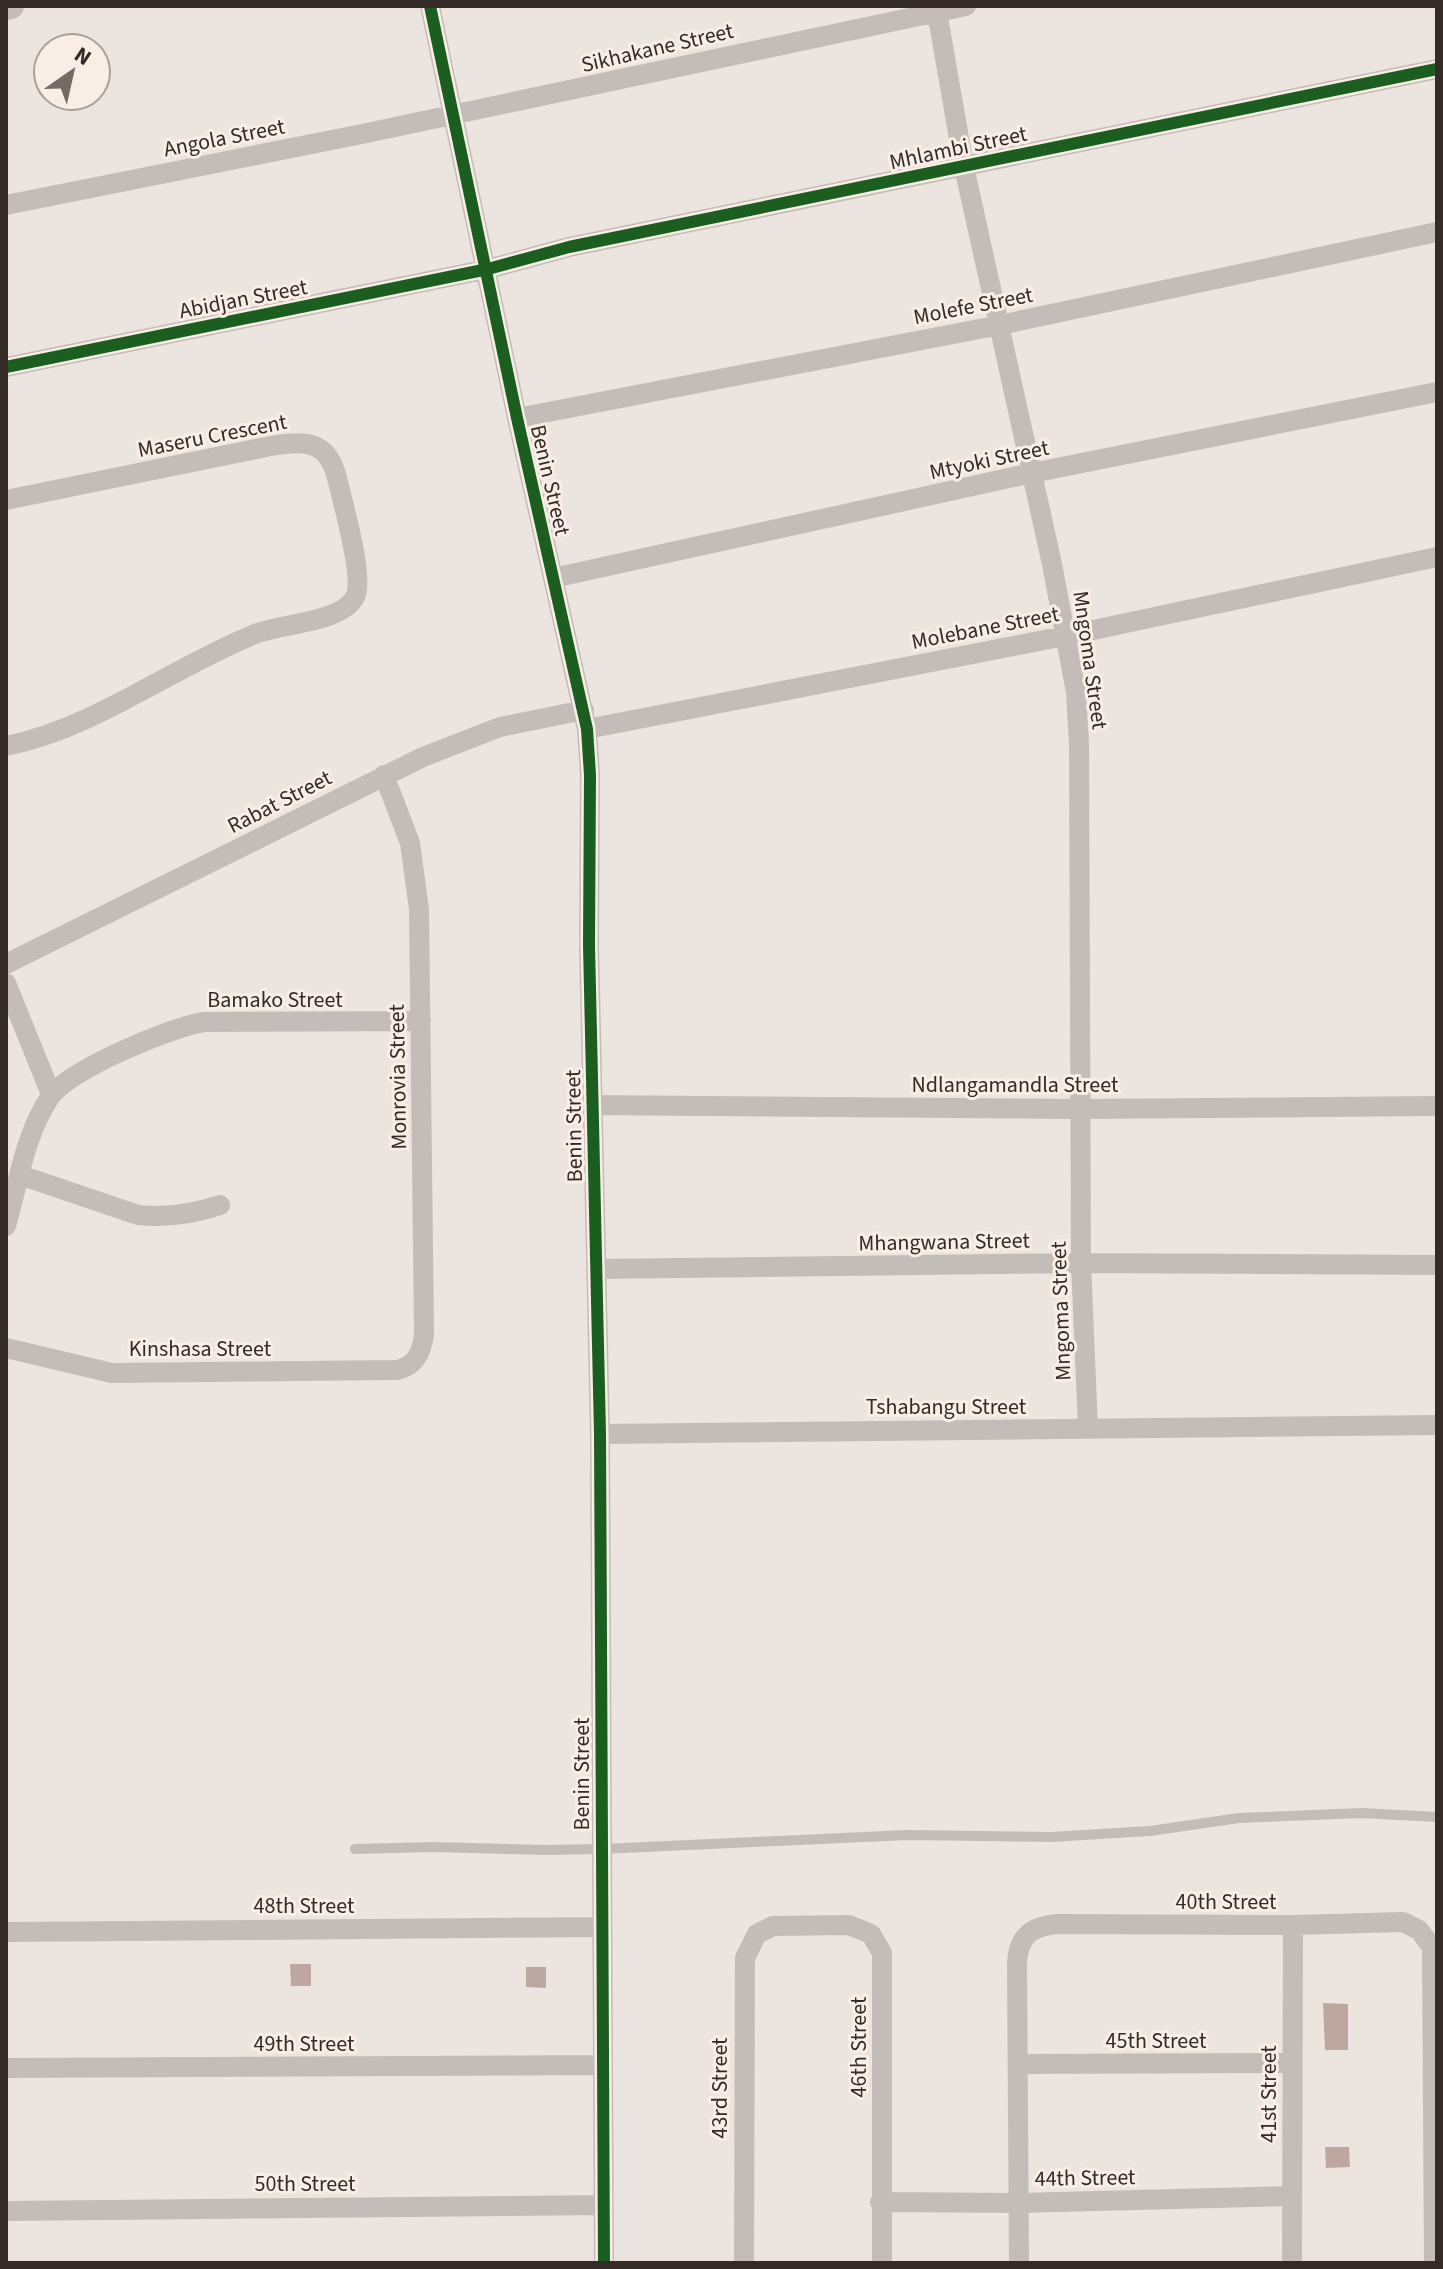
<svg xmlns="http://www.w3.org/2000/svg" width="1443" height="2269" font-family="'Source Sans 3',sans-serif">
  <rect width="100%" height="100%" fill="#ebe4df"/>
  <path fill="#bea7a1" d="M290 1964H311V1986H291Z
    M526 1967H546V1988L526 1987Z
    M1323 2003 1348 2004V2050H1325Z
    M1325 2147H1349L1350 2167 1326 2168Z"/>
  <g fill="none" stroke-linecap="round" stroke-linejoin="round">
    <path stroke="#c4bcb8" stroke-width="10" d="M355 1849 433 1847 545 1850 602 1849 907 1835 1051 1837 1150 1831 1239 1818 1361 1813 1437 1817"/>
    <path stroke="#c4bcb8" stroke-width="20" d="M430 6 517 418 587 729 590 775 589 945 600 1434 604 2263
      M936 6 964 167 1052 564 1076 692 1079 744 1081 1263 1088 1428
      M6 205 362 134 966 6
      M6 367 488 269 569 247 1437 69
      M517 418 1000 325 1437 232
      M6 500 271 446C304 440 328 440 337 478 342 500 365 579 355 597 341 623 282 623 255 634 171 668 95 728 6 746
      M553 578 1032 473 1437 392
      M587 729 1065 636 1437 557
      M6 964 423 757 500 727 584 710
      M6 983 51 1094
      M592 1105 1080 1109 1437 1106
      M20 1175 138 1215C166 1218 193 1214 220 1205
      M6 1226C18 1184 25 1134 50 1097 68 1070 171 1027 204 1022L421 1021
      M596 1269 1081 1263 1437 1265
      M6 1348 112 1373 397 1370C416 1366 422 1352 424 1334L419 909 410 843 384 775
      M600 1434 1437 1425
      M6 1932 602 1927
      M1020 2064 1292 2063
      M6 2068 603 2065
      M880 2202 1019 2203 1291 2196
      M6 2211 603 2205
      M744 2263 745 1958 757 1934 773 1926 849 1925 871 1934 882 1953V2263
      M1019 2263 1017 1963C1018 1936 1032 1926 1058 1924L1293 1925 1403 1922 1419 1930 1432 1947 1434 2263
      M1292 2263 1293 1925"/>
    <path stroke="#c4bcb8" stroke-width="26" d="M6 7 11 6"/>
    <g stroke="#f8eee6" stroke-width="17">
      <path id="cycleway" d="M430 6 517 418 587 729 590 775 589 945 600 1434 604 2263
        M6 367 488 269 569 247 1437 69"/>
    </g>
    <use href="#cycleway" stroke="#1b5e20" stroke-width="12"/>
  </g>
  <g text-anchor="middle" stroke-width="6" stroke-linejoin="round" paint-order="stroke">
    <g font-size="22" fill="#342a27" stroke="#f8eee6">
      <text transform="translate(657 47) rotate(-13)" y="8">Sikhakane Street</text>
      <text transform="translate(224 137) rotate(-11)" y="8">Angola Street</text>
      <text transform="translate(958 147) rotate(-12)" y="8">Mhlambi Street</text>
      <text transform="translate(243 298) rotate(-11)" y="8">Abidjan Street</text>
      <text transform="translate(973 305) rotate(-11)" y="8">Molefe Street</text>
      <text transform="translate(212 435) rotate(-11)" y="8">Maseru Crescent</text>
      <text transform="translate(989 459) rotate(-12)" y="8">Mtyoki Street</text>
      <text transform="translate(551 480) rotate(77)" y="8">Benin Street</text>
      <text transform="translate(985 627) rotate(-11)" y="8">Molebane Street</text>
      <text transform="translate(1091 660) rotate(82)" y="8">Mngoma Street</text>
      <text transform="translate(279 801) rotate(-27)" y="8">Rabat Street</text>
      <text x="275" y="1007">Bamako Street</text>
      <text transform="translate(397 1077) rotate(-91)" y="8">Monrovia Street</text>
      <text x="1015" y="1092">Ndlangamandla Street</text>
      <text transform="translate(573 1126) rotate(-91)" y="8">Benin Street</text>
      <text transform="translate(944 1241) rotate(-1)" y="8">Mhangwana Street</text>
      <text transform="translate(1060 1311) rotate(-92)" y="8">Mngoma Street</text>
      <text x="200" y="1356">Kinshasa Street</text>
      <text x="946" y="1414">Tshabangu Street</text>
      <text transform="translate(581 1774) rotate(-90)" y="8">Benin Street</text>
      <text x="1226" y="1909">40th Street</text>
      <text x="304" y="1913">48th Street</text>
      <text x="1156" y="2048">45th Street</text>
      <text x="304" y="2051">49th Street</text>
      <text transform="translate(858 2047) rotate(-90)" y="8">46th Street</text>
      <text transform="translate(719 2088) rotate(-90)" y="8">43rd Street</text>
      <text transform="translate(1268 2094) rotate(-90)" y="8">41st Street</text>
      <text transform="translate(1085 2177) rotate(-1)" y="8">44th Street</text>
      <text x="305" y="2191">50th Street</text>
    </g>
  </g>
  <rect width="1443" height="2269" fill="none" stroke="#342a27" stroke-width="16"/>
  <g transform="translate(72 72) rotate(34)"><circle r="38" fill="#f8eee6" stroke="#aaa09a" stroke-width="2"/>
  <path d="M0-6L14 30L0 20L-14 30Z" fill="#746b67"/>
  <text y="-12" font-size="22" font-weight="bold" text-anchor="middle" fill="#342a27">N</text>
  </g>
</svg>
